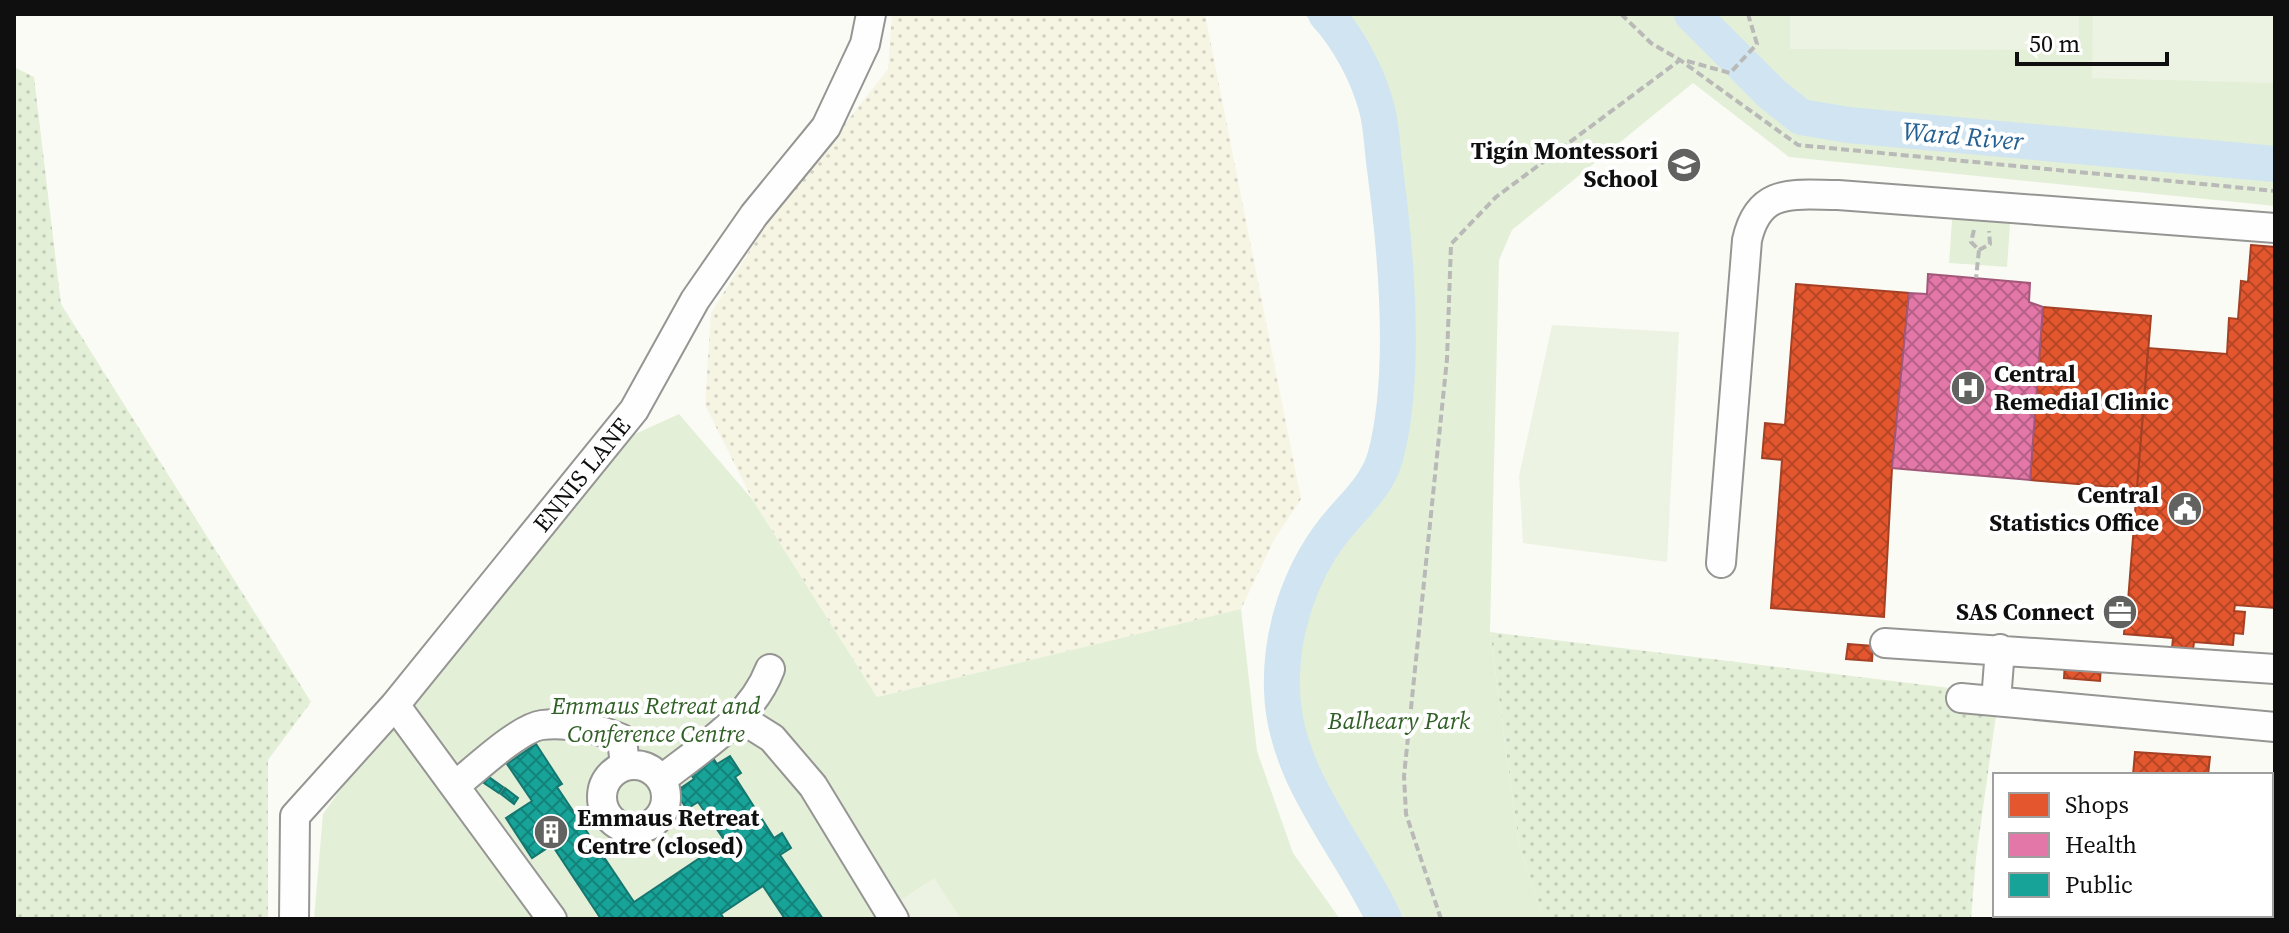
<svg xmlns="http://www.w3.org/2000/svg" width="2289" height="933" font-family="'Source Serif 4',serif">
  <defs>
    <pattern id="farmland-dots" width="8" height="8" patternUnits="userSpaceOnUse" patternTransform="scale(2)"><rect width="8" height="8" fill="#f6f5e4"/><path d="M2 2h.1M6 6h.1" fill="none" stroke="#d2d1c2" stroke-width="1.8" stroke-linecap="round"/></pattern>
    <pattern id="grass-dots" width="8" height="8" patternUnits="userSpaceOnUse" patternTransform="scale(2)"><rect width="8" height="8" fill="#e4efd8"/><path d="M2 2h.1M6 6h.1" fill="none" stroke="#c2ccb8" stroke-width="1.8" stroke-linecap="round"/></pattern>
    <pattern id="shops-cross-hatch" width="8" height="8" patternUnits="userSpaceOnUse" patternTransform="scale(2)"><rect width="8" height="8" fill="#e4572e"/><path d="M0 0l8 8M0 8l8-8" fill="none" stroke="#b74626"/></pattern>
    <pattern id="health-cross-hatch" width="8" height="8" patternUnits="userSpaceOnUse" patternTransform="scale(2)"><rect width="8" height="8" fill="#e377a8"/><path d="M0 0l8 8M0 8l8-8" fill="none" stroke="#b66087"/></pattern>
    <pattern id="public-cross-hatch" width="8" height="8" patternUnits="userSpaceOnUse" patternTransform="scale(2)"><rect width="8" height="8" fill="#17a398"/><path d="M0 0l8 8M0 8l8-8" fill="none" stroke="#13837a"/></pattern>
  </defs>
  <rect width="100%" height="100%" fill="#fbfbf6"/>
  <path fill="url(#farmland-dots)" d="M892 14H1205L1301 499 1274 540 1241 609 877 697 752 499 705 405 711 313 765 226 888 69Z"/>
  <path fill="url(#grass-dots)" d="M14 67 34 77 61 304 311 702 268 760V919H14Z
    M1490 632 1999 694 1976 858 1971 919H1543L1519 846Z"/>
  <path fill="#e4efd8" d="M1346 14H2275V206L1789 157 1693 83 1512 230 1499 260 1490 632 1519 846 1543 919H1393L1352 838 1299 755 1294 660 1298 628 1338 549 1373 505 1392 467 1406 396 1403 236 1389 126 1377 76Z
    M1953 206 2011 211 2007 267 1949 263Z
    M679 414 752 499 877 697 1241 609 1257 751 1293 853 1340 919H314L323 814 372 745 622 440Z"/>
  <path fill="#edf3e2" d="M1790 14H2079V50L1790 49Z
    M2093 14H2275V83L2092 78Z
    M1552 325 1679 332 1667 562 1523 543 1519 476Z
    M934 878 961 919H903L893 905Z"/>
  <path fill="#d0e5f1" d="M1304 14H1346L1366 54 1345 61 1333 41Z"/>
  <path fill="url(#shops-cross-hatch)" stroke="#a44125" stroke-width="2" d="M2251 245 2275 247V608L2235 605 2234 611 2245 612 2243 634 2234 633 2233 645 2194 642 2193 650 2172 648 2173 638 2124 634 2125 622 2107 620 2109 599 2128 601 2148 348 2227 354 2229 318 2238 319 2241 281 2248 282Z
    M1796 284 1909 293 1892 468 1884 617 1771 608 1782 460 1762 458 1765 423 1785 425Z
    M2043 307 2151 316 2137 489 2030 480Z
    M1848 644 1873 646 1872 661 1846 659Z
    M2065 662 2101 665 2100 681 2064 678Z
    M2135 752 2210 757 2208 775H2133Z
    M2271 786 2275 787 2271 851Z
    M2050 915 2197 918V915H2267V919H2050Z"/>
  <path fill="url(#health-cross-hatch)" stroke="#a3587a" stroke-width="2" d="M1928 274 2030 283 2029 302 2043 307 2030 480 1892 468 1909 293 1927 294Z"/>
  <path fill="url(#public-cross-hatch)" stroke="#15776f" stroke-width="2" d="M536 744 562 784 557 787 634 902 725 841 698 802 687 809 675 792 694 779 690 773 713 758 717 764 730 756 741 773 735 777 774 838 782 833 791 848 780 855 823 919H785L763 886 721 914 724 919H601L552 845 532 858 506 818 532 801 507 764Z
    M489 777 503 787 499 793 484 783Z
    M505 788 518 798 514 804 501 794Z"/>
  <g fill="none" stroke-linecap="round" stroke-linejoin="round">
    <path stroke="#d0e5f1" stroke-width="36" d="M1326 14C1349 39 1368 75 1377 109 1382 128 1382 149 1385 169 1396 252 1407 377 1385 458 1376 488 1351 508 1333 531 1299 575 1280 634 1282 690 1284 776 1349 844 1384 919
      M1692 14 1772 94 1801 117 1848 125 2275 164"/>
    <g stroke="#959593" stroke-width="32">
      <path id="minor" d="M1721 563 1747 240C1759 187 1793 195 1838 195L2275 228
        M1885 643 2275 669
        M1961 698 2275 727
        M1996 701 2000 649
        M395 705 552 919
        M740 718 772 738 813 786 894 919
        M602 797a32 32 0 1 1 64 0a32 32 0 1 1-64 0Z
        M661 780C701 748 751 719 770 669
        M456 785C475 770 519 728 542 725 567 722 600 729 622 739L625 766
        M294 919 295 816 395 705 634 410 695 300 754 215 826 127 865 44 871 14"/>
    </g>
    <path stroke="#b9b9b8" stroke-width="4" stroke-dasharray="8 4" stroke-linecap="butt" d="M1621 14 1651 43 1680 60 1798 145 2275 191
      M1687 61 1730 73 1757 44 1748 14
      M1974 230 1971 242 1979 250 1976 278
      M1979 250 1990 244 1989 231
      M1441 919 1406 814 1404 776 1447 359 1451 244 1496 197 1680 60"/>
    <use href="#minor" stroke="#fefefe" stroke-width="28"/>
  </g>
  <defs>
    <g id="school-disc" transform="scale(1.8)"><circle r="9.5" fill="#626260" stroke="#fff"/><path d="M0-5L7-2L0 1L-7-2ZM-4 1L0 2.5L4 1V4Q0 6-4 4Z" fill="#fff"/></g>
    <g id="hospital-disc" transform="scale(1.8)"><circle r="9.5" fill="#626260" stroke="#fff"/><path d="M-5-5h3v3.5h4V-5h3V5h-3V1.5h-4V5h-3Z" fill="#fff"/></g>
    <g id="civic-disc" transform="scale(1.8)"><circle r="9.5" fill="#626260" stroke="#fff"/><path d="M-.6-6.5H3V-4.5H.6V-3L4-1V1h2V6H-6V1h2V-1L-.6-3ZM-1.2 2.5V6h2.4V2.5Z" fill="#fff"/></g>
    <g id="office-disc" transform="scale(1.8)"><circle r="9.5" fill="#626260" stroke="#fff"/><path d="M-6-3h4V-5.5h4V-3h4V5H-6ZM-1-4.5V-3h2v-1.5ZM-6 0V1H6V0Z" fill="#fff"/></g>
    <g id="building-disc" transform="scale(1.8)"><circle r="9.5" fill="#626260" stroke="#fff"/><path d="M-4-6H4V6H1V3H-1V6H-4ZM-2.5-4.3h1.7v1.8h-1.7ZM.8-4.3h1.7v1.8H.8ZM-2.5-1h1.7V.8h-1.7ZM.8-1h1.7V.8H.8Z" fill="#fff"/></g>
  </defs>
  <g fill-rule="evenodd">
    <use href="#school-disc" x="1684" y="165"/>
    <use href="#hospital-disc" x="1968" y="388"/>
    <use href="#civic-disc" x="2185" y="509"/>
    <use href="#office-disc" x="2120" y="612"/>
    <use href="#building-disc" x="551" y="832"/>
  </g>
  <g text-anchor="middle" stroke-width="8" stroke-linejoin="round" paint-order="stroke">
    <g font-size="24" font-weight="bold" fill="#0f0f0f" stroke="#fff" text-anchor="end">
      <text x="1658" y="159">Tigín Montessori<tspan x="1658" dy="28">School</tspan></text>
      <text x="1994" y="382" text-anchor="start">Central<tspan x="1994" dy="28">Remedial Clinic</tspan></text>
      <text x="2159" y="503">Central<tspan x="2159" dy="28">Statistics Office</tspan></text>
      <text x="2094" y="620">SAS Connect</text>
      <text x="577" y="826" text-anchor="start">Emmaus Retreat<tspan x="577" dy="28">Centre (closed)</tspan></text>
    </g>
    <g font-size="24" fill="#0f0f0f" stroke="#fff">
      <text transform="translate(582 475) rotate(-51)" y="8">ENNIS LANE</text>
    </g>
    <g font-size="24" font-style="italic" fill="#316027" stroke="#fff">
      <text x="656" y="714">Emmaus Retreat and<tspan x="656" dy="28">Conference Centre</tspan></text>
      <text x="1399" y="729">Balheary Park</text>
    </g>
    <g font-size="26" font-style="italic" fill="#266193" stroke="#fff">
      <text transform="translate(1963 136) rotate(5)" y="9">Ward River</text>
    </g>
  </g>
  <rect width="2289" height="933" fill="none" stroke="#0f0f0f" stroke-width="32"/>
  <rect x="1993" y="773" width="280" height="144" fill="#ffffff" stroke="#9f9f9f" stroke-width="2"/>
  <rect x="2009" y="793" width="40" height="24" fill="#e4572e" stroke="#9f9f9f" stroke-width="2"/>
  <text x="2065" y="813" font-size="24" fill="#0f0f0f">Shops</text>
  <rect x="2009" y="833" width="40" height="24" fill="#e377a8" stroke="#9f9f9f" stroke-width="2"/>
  <text x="2065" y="853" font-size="24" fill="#0f0f0f">Health</text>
  <rect x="2009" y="873" width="40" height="24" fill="#17a398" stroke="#9f9f9f" stroke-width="2"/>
  <text x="2065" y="893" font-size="24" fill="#0f0f0f">Public</text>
  <path d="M2017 52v12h150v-12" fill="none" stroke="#0f0f0f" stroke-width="4"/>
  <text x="2029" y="52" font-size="24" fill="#0f0f0f" stroke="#ffffff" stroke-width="6" paint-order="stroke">50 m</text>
</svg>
